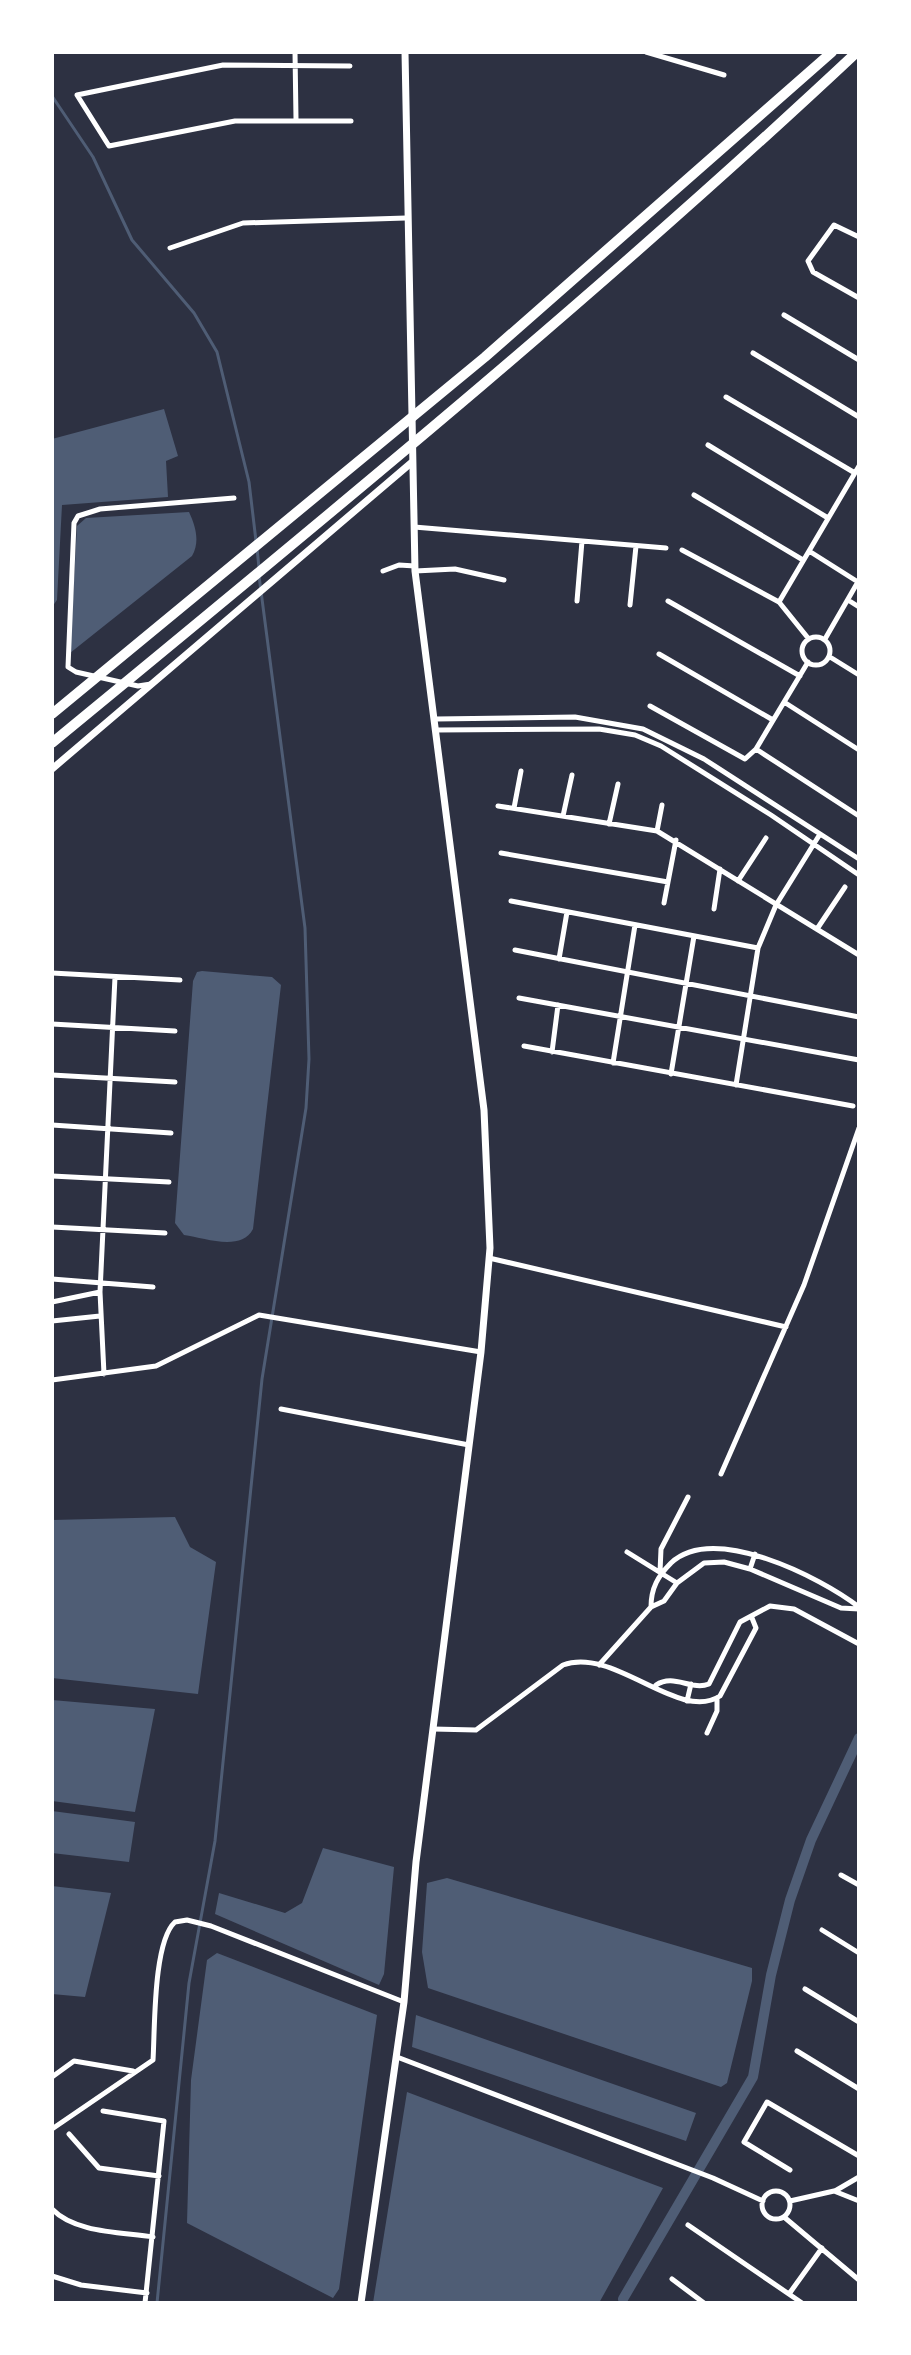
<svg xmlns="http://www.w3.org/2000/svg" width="911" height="2355" font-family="'PT Serif',serif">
  <rect width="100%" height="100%" fill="#2d3142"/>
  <path fill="#4f5d75" d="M164 409 178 456 166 461 168 497 62 505 57 600 52 607V439Z
    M189 512C196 527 200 542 192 556L70 653 77 526 86 518Z
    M202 971 272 977 281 985 253 1229C241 1252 205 1238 184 1235L175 1223 193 981 197 972Z
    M175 1517 190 1547 216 1562 198 1694 52 1678V1520Z
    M52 1700 155 1709 135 1812 52 1801Z
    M52 1811 135 1822 129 1862 52 1853Z
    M323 1848 394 1867 384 1974 379 1985 215 1914 219 1893 285 1913 302 1903Z
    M447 1878 752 1968V1981L727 2083 721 2087 428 1988 422 1952 427 1883Z
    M52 1886 111 1893 85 1997 52 1994Z
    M217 1953 377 2015 339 2289 333 2298 187 2223 191 2080 207 1960Z
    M416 2015 696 2113 686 2141 412 2047Z
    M407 2092 663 2188 599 2303H373Z"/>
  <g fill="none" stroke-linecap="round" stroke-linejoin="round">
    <path stroke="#4f5d75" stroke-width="3" d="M52 96 93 157 132 240 194 313 217 352 249 482 256 541
      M257 548 259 568
      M157 2303 189 1983 215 1841 262 1379 306 1108 309 1059 305 928 259 576"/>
    <path stroke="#4f5d75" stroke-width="10" d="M623 2299 753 2077 771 1975 790 1900 811 1840 859 1738"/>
    <path stroke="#fff" stroke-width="5" d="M295 52 296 119
      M646 52 724 75
      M350 66 223 65 77 95 109 146 235 121H351
      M859 237 834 225 808 261 813 272 859 298
      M170 248 243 223 406 218
      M784 315 859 360
      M753 353 859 417
      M726 397 855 473
      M708 445 828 518
      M694 495 803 560
      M414 527 666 548
      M682 550 779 602 808 638
      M809 551 858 582
      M383 571 399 565 415 566
      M415 571 455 569 504 580
      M848 600 859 607
      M577 601 582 541
      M668 601 800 676
      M779 602 859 466
      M630 605 636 546
      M802 651a14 14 0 1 1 28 0a14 14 0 1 1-28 0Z
      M825 639 859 580
      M659 654 773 720
      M830 657 859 675
      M151 684 138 686 76 672 68 667 74 523 78 516 100 509 234 498
      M784 702 859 750
      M650 706 745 759 756 749 808 662
      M436 719 575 717 643 729 704 759 859 859
      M437 730 599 729 635 735 661 746 771 815 859 875
      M756 749 859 816
      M498 806 657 831 859 955
      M514 808 521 771
      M563 816 572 775
      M609 824 618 784
      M657 831 662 805
      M501 853 668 882
      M738 881 766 838
      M511 901 758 948
      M664 903 676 840
      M714 909 720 869
      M817 929 845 887
      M515 950 859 1017
      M559 959 567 912
      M52 973 180 980
      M519 998 859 1060
      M52 1024 175 1031
      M524 1046 853 1106
      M552 1052 558 1005
      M613 1063 635 925
      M671 1074 694 936
      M52 1075 175 1082
      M736 1085 758 948 776 905 820 834
      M52 1125 171 1133
      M52 1176 169 1182
      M52 1227 165 1233
      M489 1258 786 1327
      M52 1279 153 1287
      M52 1302 100 1292
      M52 1321 100 1316
      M104 1374 100 1292 115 977
      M52 1380 156 1366 259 1315 481 1352
      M281 1409 469 1445
      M721 1474 804 1285 859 1128
      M627 1552 677 1583
      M750 1569 755 1554
      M660 1572 661 1549 688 1497
      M651 1607C651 1588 658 1576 671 1563 714 1523 820 1577 859 1607
      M599 1665 651 1607 664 1601 677 1583 704 1563 724 1562 750 1569 841 1608 859 1609
      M656 1685C674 1673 691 1691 709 1684L740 1622 770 1606 794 1609 859 1644
      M687 1701 691 1684
      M433 1729 476 1730 563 1665C614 1646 679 1723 720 1696L756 1628 752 1618
      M707 1733 717 1711V1698
      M841 1875 859 1885
      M822 1930 859 1953
      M805 1989 859 2022
      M797 2051 859 2089
      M397 2057 713 2178 763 2201
      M52 2077 74 2061 133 2071
      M103 2111 164 2121 145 2303
      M52 2129 153 2060C155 2029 153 1942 175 1922L187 1920 211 1926 404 2002
      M69 2134 99 2168 159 2176
      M790 2170 744 2142 767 2102 859 2156
      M762 2205a14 14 0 1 1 28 0a14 14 0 1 1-28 0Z
      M835 2191 859 2177
      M790 2201 834 2191 859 2201
      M52 2209C75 2233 121 2232 153 2237
      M784 2217 859 2280
      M688 2225 802 2303
      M52 2276 81 2285 147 2293
      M672 2279 704 2303
      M789 2294 822 2248"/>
    <path stroke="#fff" stroke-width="7" d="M361 2303 404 2002 416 1862 481 1352 490 1248 484 1110 415 571 405 52"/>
    <path stroke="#fff" stroke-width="7" d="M52 769 411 463"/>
    <path stroke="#fff" stroke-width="10" d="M52 714 485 357 832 52
      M52 743C325 518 599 294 857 52"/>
  </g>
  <rect width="911" height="2355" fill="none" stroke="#ffffff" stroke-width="108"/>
</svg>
